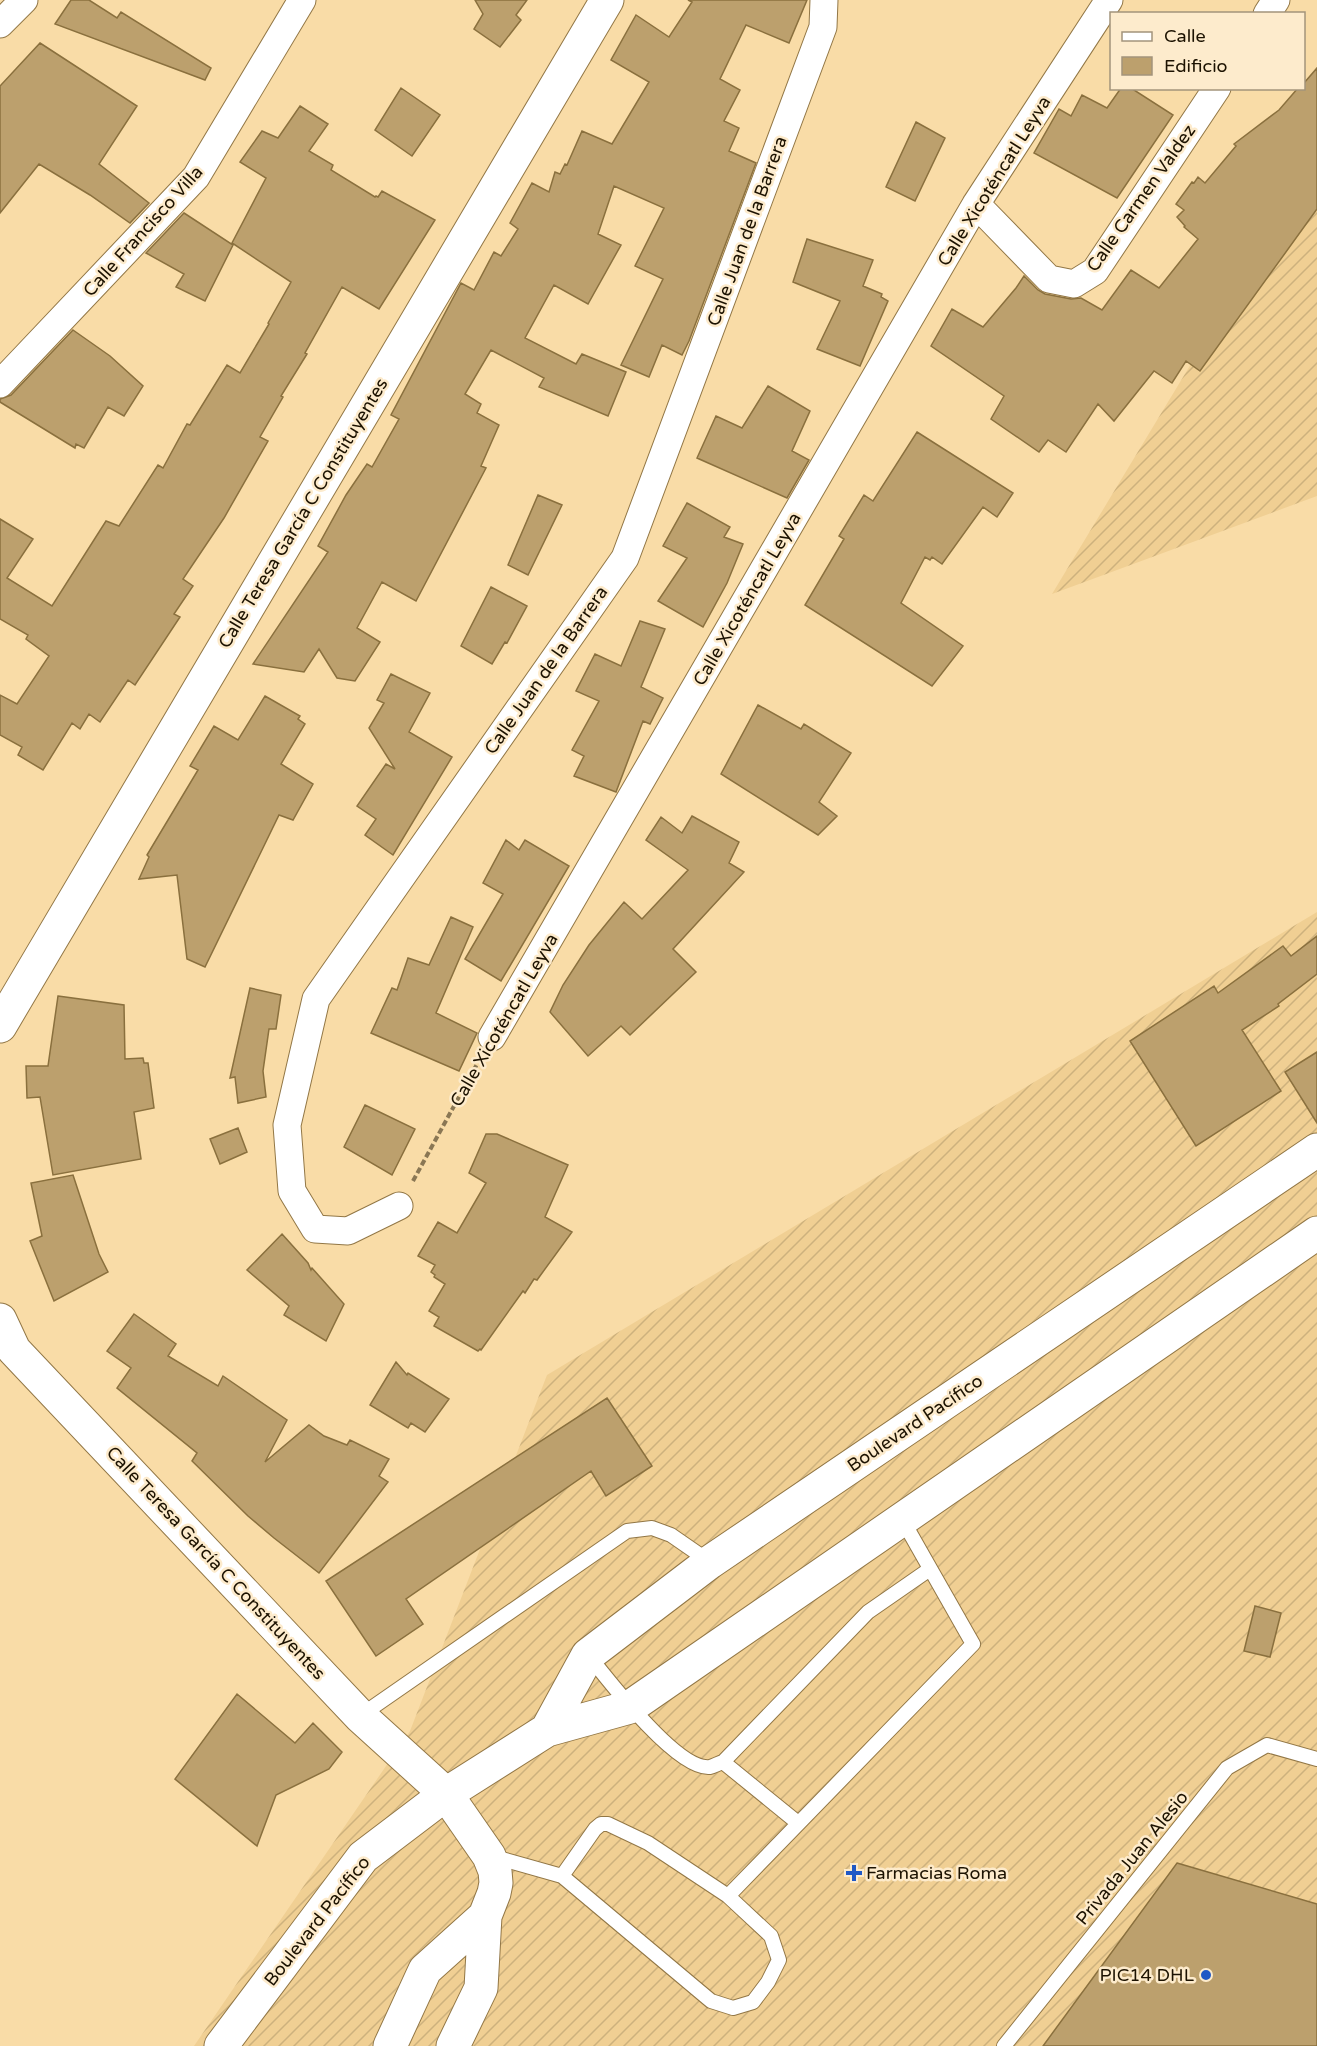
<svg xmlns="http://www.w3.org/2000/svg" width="1317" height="2046" font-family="'Varela Round',sans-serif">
  <defs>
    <pattern id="industrial-furrows" width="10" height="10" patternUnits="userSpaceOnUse" patternTransform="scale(1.5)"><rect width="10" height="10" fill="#f0cf93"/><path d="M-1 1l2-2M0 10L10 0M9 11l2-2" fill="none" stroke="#cdb17d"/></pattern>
  </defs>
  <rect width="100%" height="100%" fill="#f9dca7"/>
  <path fill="url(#industrial-furrows)" d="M1317 191V496L1052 594 1200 349Z
    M1317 912V2046H194L410 1731 547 1375Z"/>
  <path fill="#bca06d" stroke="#8a703e" stroke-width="1.5" d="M71 0H89L117 18 121 12 211 68 205 80 55 24Z
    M475 0H527L516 15 521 20 500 47 474 29 483 14Z
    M688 0H807L789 43 746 25 720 79 740 90 724 121 739 128 729 151 756 163 689 341 682 355 662 345 649 377 621 365 663 279 635 266 664 208 614 186 598 234 621 245 588 304 554 285 525 338 576 364 582 354 626 372 608 416 539 387 544 378 491 350 465 394 481 404 477 413 499 425 481 466 486 468 416 601 382 582 357 628 380 642 355 681 337 678 319 649 304 672 253 664 328 552 318 546 346 495 367 464 372 467 399 419 391 415 461 283 474 290 494 252 501 256 518 229 510 223 532 183 549 192 555 172 560 174 565 164 567 165 582 131 612 144 649 82 611 60 636 15 669 37 692 2Z
    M40 43 137 106 99 164 149 203 130 223 90 195 39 164 0 213V86Z
    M1317 68V209L1200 371 1186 361 1172 383 1154 371 1114 421 1098 404 1066 452 1048 440 1039 452 991 419 1004 396 931 346 952 309 983 327 1016 288 1024 276 1038 290 1045 294 1071 299 1081 298 1102 310 1131 270 1159 288 1198 239 1184 227 1185 226 1177 217 1184 210 1176 204 1192 182 1194 183 1198 177 1205 183 1236 146 1234 144 1279 110 1298 88H1304V83Z
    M401 88 440 115 412 156 375 130Z
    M1121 88H1131L1173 115 1117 198 1034 153 1059 109 1071 116 1082 95 1107 108Z
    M300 106 328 124 309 151 333 165 331 170 375 197 376 196 378 197 382 191 435 220 379 309 342 287 305 353 307 354 281 396 283 397 260 437 268 441 224 518 183 579 193 586 174 614 180 617 135 685 128 680 100 722 89 714 80 729 72 723 43 770 18 755 22 747 0 735V695L17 704 49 656 26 639 28 635 0 619V519L33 539 7 578 52 606 106 521 119 526 158 465 163 468 187 424 190 425 227 365 240 373 269 324 268 323 291 282 232 243 266 178 240 162 262 131 278 138Z
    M916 122 945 138 915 201 886 187Z
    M184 213 233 245 205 301 176 287 184 274 146 253Z
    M807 239 873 260 863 286 882 294 881 297 888 301 860 366 817 349 840 301 793 282Z
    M73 330 110 356 143 386 124 416 108 407 84 448 76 444 75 448 0 402V399L11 395Z
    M768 386 810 411 792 451 809 460 787 498 697 458 716 416 742 428Z
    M917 432 1013 493 997 517 983 507 942 564 932 557 930 560 925 557 901 603 963 646 932 686 805 605 844 539 839 536 864 495 873 501Z
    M538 495 562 505 528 575 508 565Z
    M687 503 730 527 724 537 743 544 727 583 703 627 658 601 687 558 663 546Z
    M491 587 527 606 507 643 505 642 492 664 461 646Z
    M640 621 665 629 641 687 663 698 650 724 643 721 616 792 574 776 584 756 572 750 599 701 576 691 595 654 621 666Z
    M391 674 430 693 409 732 452 757 393 855 365 835 376 819 357 806 386 764 395 769 369 728 384 703 377 700Z
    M265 696 300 716 298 719 305 724 281 764 313 784 293 820 279 815 205 967 187 959 177 875 139 879 149 857 147 855 198 770 190 766 214 726 238 740Z
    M758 705 801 729 804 724 851 753 819 802 837 816 818 835 721 774Z
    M692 816 739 842 729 863 744 872 673 949 696 972 630 1035 621 1026 588 1056 550 1012 563 985 589 945 624 902 642 919 688 870 646 840 661 817 682 833Z
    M506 840 519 850 525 840 569 866 501 981 465 959 503 894 483 883Z
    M451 917 473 927 436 1013 477 1033 459 1071 371 1033 392 988 397 990 408 958 429 965Z
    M1317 936V974L1278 1004 1279 1006 1242 1030 1281 1091 1196 1146 1130 1041 1214 986 1218 993 1283 946 1291 956Z
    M250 988 281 995 276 1029H269L263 1071 266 1097 238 1103 235 1077 230 1078Z
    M58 996 124 1005 125 1059 143 1058 144 1063H148L154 1108 134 1112 141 1159 53 1175 40 1097 27 1098 26 1066H48Z
    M1317 1052V1123L1285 1072Z
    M365 1105 415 1129 392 1175 344 1147Z
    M238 1128 247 1152 220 1164 210 1139Z
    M486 1134H497L568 1165 545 1217 572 1232 537 1280 534 1279 525 1293 523 1291 481 1350 480 1349 478 1351 434 1326 439 1317 429 1311 445 1284 434 1277 435 1275 431 1272 435 1265 418 1256 438 1222 457 1233 486 1183 469 1173Z
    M73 1175 99 1254 108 1272 54 1301 30 1241 42 1236 31 1183Z
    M282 1234 308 1263 311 1270 312 1268 344 1304 326 1341 284 1315 289 1306 247 1270Z
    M134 1314 176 1344 168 1356 218 1386 223 1376 287 1420 265 1462 309 1425 324 1436 347 1445 350 1440 389 1459 379 1476 388 1482 319 1573 274 1538 248 1516 192 1461 197 1453 117 1388 131 1368 107 1351Z
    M396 1362 407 1375 408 1373 449 1399 425 1432 411 1423 408 1428 370 1405Z
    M607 1398 652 1466 606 1496 591 1471 406 1599 423 1624 376 1656 326 1581Z
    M1255 1606 1281 1613 1270 1657 1244 1651Z
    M237 1694 295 1743 313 1723 342 1752 329 1769 276 1795 257 1846 175 1779Z
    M1177 1863 1317 1904V2046H1043Z"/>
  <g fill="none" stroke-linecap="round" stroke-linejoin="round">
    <g stroke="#927746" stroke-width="16">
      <path id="service" d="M589 1656C608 1680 678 1771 710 1767 714 1766 719 1763 723 1762L868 1612 930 1569
        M360 1716 627 1531 652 1528 671 1535 710 1562
        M723 1762 798 1823
        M491 1856 562 1876 711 2001 733 2008 753 2002 768 1982 779 1960 771 1936 728 1896 973 1644 902 1519
        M562 1876 595 1829 601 1824H608L648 1843 728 1896
        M1004 2046 1227 1768 1267 1745 1317 1759"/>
    </g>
    <g stroke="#927746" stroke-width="29">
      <path id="minor" d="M1267 14 1276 0
        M0 24 24 0
        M976 204 1049 279 1074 284 1095 271 1217 88
        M0 384 196 177 302 0
        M492 1037 976 204 1109 0
        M399 1206 348 1231 315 1229 292 1191 287 1125 316 999 625 558 823 27 824 0"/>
    </g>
    <g stroke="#927746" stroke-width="35">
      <path id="tertiary" d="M0 1026 607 0
        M0 1320 14 1350 360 1716 446 1794"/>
    </g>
    <g stroke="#927746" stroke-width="35">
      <path id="secondary" d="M446 1794 489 1856 495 1871 496 1883 494 1893 485 1916 481 1988 453 2046
        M390 2046 425 1970 485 1916"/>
    </g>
    <g stroke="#927746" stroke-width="35">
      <path id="primary" d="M547 1730 588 1655 710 1562 1317 1150
        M221 2046 363 1857 446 1794 547 1730 630 1707 1317 1233"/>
    </g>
    <path stroke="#8a7754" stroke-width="4" stroke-dasharray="6 3" stroke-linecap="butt" d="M413 1181 477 1064"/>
    <use href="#service" stroke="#fff" stroke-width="14"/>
    <use href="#minor" stroke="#fff" stroke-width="27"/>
    <use href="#tertiary" stroke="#fff" stroke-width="33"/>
    <use href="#secondary" stroke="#fff" stroke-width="33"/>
    <use href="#primary" stroke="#fff" stroke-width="33"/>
  </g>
  <g fill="#2058c5" stroke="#fdebcc" stroke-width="2">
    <path d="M851 1864h6v6h6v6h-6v6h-6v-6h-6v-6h6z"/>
    <circle cx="1206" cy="1975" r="6"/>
  </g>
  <g text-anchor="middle" stroke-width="5" stroke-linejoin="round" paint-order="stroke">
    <g font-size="18" fill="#1c1201" stroke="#fdebcc">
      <text transform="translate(994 181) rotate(-58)" y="6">Calle Xicoténcatl Leyva</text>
      <text transform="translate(1141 198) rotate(-55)" y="6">Calle Carmen Valdez</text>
      <text transform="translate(143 231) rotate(-48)" y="6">Calle Francisco Villa</text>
      <text transform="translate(747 231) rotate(-70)" y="6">Calle Juan de la Barrera</text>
      <text transform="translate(303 513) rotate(-59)" y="6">Calle Teresa García C Constituyentes</text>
      <text transform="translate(747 599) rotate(-60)" y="6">Calle Xicoténcatl Leyva</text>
      <text transform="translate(546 670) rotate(-55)" y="6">Calle Juan de la Barrera</text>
      <text transform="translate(504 1020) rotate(-60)" y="6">Calle Xicoténcatl Leyva</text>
      <text transform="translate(915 1423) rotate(-34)" y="6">Boulevard Pacífico</text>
      <text transform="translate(216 1563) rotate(47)" y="6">Calle Teresa García C Constituyentes</text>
      <text transform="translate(1132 1858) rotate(-51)" y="6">Privada Juan Alesio</text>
      <text transform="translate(317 1921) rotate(-52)" y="6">Boulevard Pacífico</text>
    </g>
    <g font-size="18" fill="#1c1201" stroke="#fdebcc" text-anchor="start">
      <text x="866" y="1879">Farmacias Roma</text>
      <text x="1194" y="1981" text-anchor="end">PIC14 DHL</text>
    </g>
  </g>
  <rect x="1110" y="12" width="195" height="78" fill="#fdebcc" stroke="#a3947b" stroke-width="1.5"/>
  <rect x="1122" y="32" width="30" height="9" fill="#ffffff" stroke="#a3947b" stroke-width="1.5"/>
  <text x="1164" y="42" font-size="18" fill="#1c1201">Calle</text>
  <rect x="1122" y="57" width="30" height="18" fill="#bca06d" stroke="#a3947b" stroke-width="1.5"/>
  <text x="1164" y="72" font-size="18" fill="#1c1201">Edificio</text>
</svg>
